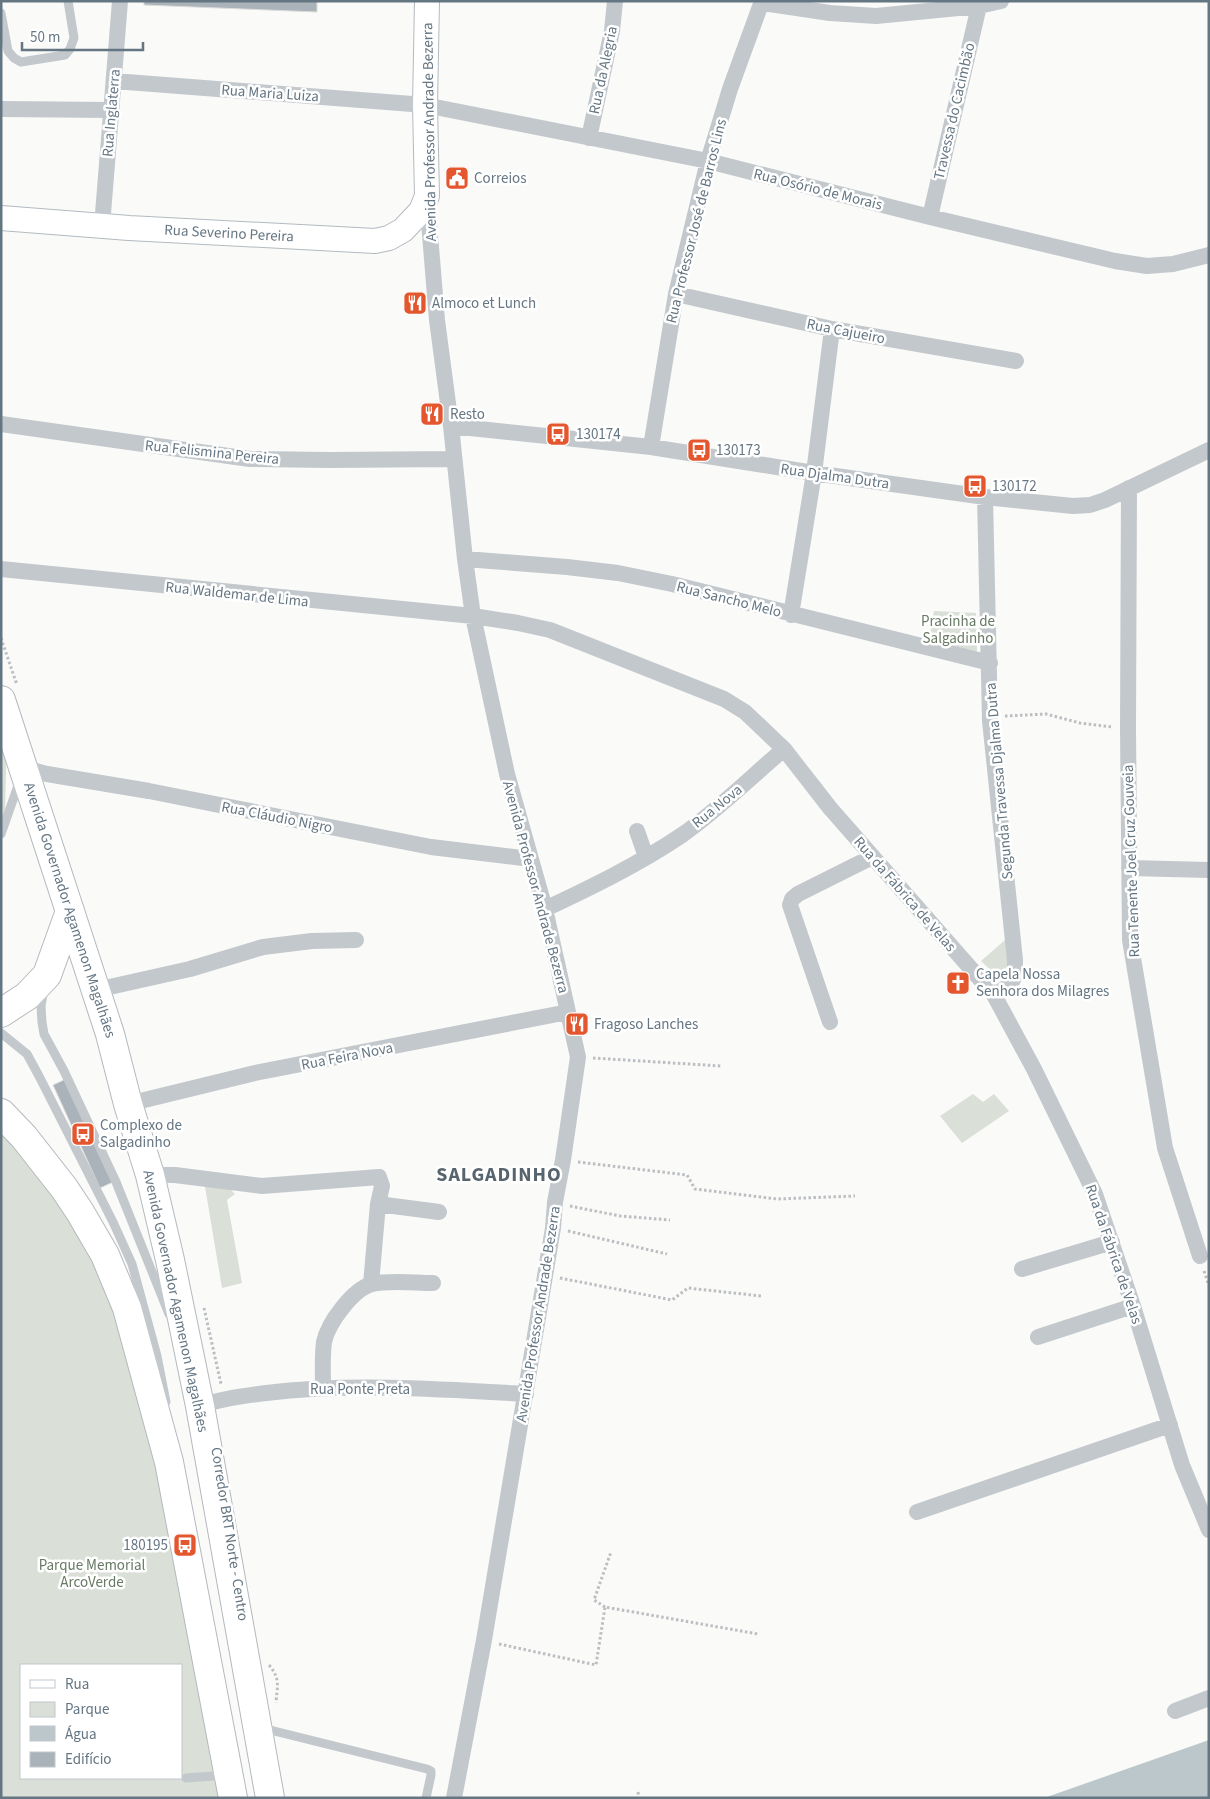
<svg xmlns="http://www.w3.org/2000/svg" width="1210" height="1799" font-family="'Source Sans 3',sans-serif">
  <rect width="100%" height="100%" fill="#fafaf8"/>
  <path fill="#dadfd7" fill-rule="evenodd" d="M934 611 976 613 977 653 929 639Z
    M1 714 7 730 5 814 1 821Z
    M1005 940 1012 959 999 978 981 961Z
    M973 1094 983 1102 994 1094 1009 1111 962 1143 940 1116Z
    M1 1125 111 1260 164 1459 227 1798H1ZM21 1665H181V1778H21Z
    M204 1181 227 1186 235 1194 227 1200 242 1283 222 1288Z"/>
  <path fill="#bbc7cb" d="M1209 1740V1798H1044Z"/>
  <path fill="#aab3b9" stroke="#dcdcda" d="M144 1H317V12L144 5Z
    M66 1079 113 1182 100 1188 53 1085Z"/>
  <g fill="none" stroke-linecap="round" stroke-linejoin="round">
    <g stroke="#b3babf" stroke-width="26">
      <path id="secondary" d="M1 218 129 228 375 241 389 238 403 230 421 211 427 196 425 105 427 1"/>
    </g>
    <g stroke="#b4b9bd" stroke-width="30">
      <path id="trunk" d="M1 700 110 1034 128 1104 150 1175 170 1260 200 1406 270 1798
        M1 1013 27 996 47 975 70 911
        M1 1113 24 1137 64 1188 80 1212 105 1255 127 1308 169 1462 233 1798"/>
    </g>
    <path stroke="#bbbfc2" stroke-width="3" stroke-dasharray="2.5 2.5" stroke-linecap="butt" d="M1 638 17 685
      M1005 716 1046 714 1080 723 1112 727
      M593 1058 721 1066
      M578 1162 687 1175 695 1189 777 1199 855 1196
      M570 1206 620 1216 670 1220
      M568 1231 667 1254
      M1204 1271 1209 1286
      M560 1278 672 1300 688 1288 761 1296
      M204 1308 221 1384
      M605 1607 594 1600 611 1552
      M499 1644 596 1665 605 1607 758 1634
      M269 1665C281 1679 277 1687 276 1703
      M638 1792 639 1798"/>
    <path stroke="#c3c8cc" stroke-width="9" d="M1 13 8 51 14 58 21 62 65 55 70 49 74 38 68 1
      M1 834 20 780
      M44 989 41 1006 42 1022 44 1034 64 1071 116 1182 169 1314
      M1 1033 27 1054 40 1078 113 1222 132 1264 157 1356 166 1402
      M262 1728 427 1769 431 1771V1775L426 1798
      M186 1778 226 1775"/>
    <path stroke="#c3c8cc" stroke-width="16" d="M762 3 830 13 876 16 979 6 1001 1
      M114 81 425 105 708 161 930 217 1115 261 1147 266 1173 264 1209 255
      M1 109 112 110
      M589 138 612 31 615 1
      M427 198 437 320 451 426 465 559 473 616 507 774 545 909 578 1057 563 1160 555 1202 553 1228 484 1640 454 1798
      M930 217 979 6 978 1
      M102 226 120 1
      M676 294 832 329 1016 361
      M1 424 250 459 330 460 454 459
      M451 426 651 447 814 473 985 497 1073 506 1090 505 1105 500 1209 450
      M651 447 676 294 708 161 730 89 762 1
      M1129 488 1128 729 1130 940 1165 1148 1200 1256
      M985 497 990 721 1015 960C1015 982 1014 984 994 995
      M465 559 567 567 618 573 672 584 990 663
      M1 569 473 616 518 623 550 630 724 699 745 712 784 749 830 808 994 995 1034 1069 1095 1194 1133 1306 1182 1465 1209 1530
      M791 615 814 473 832 329
      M24 768 47 774 149 791 431 847 531 859
      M637 831 646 857
      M1129 868 1209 870
      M545 909C592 887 639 864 682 835 718 810 751 777 784 749
      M96 990 190 969 263 947 312 941 356 940
      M830 1022 790 905 792 899 798 894 872 857
      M128 1104 255 1073 568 1012
      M150 1175H175L262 1186 379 1177 382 1186 378 1204 371 1284
      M378 1204 439 1212
      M1022 1269 1112 1242
      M1038 1337 1133 1306
      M323 1388C323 1373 322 1357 324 1342 328 1323 353 1289 372 1284 389 1280 415 1283 433 1283
      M195 1408C218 1399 242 1396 266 1393 352 1383 440 1389 526 1394
      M917 1512 1170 1425
      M1175 1711 1209 1698"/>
    <use href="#secondary" stroke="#fff" stroke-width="24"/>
    <use href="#trunk" stroke="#fff" stroke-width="28"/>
  </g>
  <defs>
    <g id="civic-square" transform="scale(1.25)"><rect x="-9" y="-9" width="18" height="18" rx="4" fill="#e4572e" stroke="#fff"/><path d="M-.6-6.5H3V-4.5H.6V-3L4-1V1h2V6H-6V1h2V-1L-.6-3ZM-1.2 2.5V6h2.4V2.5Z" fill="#fff"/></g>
    <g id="restaurant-square" transform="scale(1.25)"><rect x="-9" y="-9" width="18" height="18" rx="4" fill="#e4572e" stroke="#fff"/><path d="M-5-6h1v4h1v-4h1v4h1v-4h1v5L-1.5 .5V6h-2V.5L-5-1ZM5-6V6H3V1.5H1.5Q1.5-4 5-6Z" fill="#fff"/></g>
    <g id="bus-square" transform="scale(1.25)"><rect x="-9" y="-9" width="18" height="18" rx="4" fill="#e4572e" stroke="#fff"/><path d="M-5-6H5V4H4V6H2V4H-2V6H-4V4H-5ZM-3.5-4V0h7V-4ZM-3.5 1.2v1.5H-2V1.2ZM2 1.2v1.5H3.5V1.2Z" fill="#fff"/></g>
    <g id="church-square" transform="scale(1.25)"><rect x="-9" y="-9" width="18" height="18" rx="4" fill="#e4572e" stroke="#fff"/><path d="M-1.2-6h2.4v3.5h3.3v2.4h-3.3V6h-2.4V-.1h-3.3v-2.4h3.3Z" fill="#fff"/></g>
  </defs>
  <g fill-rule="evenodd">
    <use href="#civic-square" x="457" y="178"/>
    <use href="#restaurant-square" x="415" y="303"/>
    <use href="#restaurant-square" x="432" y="414"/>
    <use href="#bus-square" x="558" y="434"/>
    <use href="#bus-square" x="699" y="450"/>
    <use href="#bus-square" x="975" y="486"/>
    <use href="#church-square" x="958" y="983"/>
    <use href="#restaurant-square" x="577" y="1024"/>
    <use href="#bus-square" x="83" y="1134"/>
    <use href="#bus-square" x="185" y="1545"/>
  </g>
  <g text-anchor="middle" stroke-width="5" stroke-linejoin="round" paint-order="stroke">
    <g font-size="15" fill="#657683" stroke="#fff">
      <text transform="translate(603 70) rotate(-78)" y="5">Rua da Alegria</text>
      <text transform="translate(270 93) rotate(4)" y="5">Rua Maria Luiza</text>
      <text transform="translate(954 111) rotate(-77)" y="5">Travessa do Cacimbão</text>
      <text transform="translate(111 113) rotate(-85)" y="5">Rua Inglaterra</text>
      <text transform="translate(429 132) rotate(-91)" y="5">Avenida Professor Andrade Bezerra</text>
      <text transform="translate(818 189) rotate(14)" y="5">Rua Osório de Morais</text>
      <text transform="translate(696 221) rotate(-76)" y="5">Rua Professor José de Barros Lins</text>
      <text transform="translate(229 233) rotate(3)" y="5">Rua Severino Pereira</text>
      <text transform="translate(846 331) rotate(11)" y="5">Rua Cajueiro</text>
      <text transform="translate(212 452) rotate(6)" y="5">Rua Felismina Pereira</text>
      <text transform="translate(835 476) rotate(8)" y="5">Rua Djalma Dutra</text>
      <text transform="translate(237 594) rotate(6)" y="5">Rua Waldemar de Lima</text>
      <text transform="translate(729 599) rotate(14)" y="5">Rua Sancho Melo</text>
      <text transform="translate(999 781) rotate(-95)" y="5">Segunda Travessa Djalma Dutra</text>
      <text transform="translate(717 806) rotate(-39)" y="5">Rua Nova</text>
      <text transform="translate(277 817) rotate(11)" y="5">Rua Cláudio Nigro</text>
      <text transform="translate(1131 861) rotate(-92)" y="5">Rua Tenente Joel Cruz Gouveia</text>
      <text transform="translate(536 887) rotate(75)" y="5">Avenida Professor Andrade Bezerra</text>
      <text transform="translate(905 894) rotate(49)" y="5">Rua da Fábrica de Velas</text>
      <text transform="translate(70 910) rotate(72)" y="5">Avenida Governador Agamenon Magalhães</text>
      <text transform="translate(347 1056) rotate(-11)" y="5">Rua Feira Nova</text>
      <text transform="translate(1114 1254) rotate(71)" y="5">Rua da Fábrica de Velas</text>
      <text transform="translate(176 1301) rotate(78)" y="5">Avenida Governador Agamenon Magalhães</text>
      <text transform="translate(538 1314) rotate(-81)" y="5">Avenida Professor Andrade Bezerra</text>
      <text x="360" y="1394">Rua Ponte Preta</text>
      <text transform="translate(230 1534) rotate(81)" y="5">Corredor BRT Norte - Centro</text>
    </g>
    <g font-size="15" fill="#657683" stroke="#fff" text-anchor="start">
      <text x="474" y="183">Correios</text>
      <text x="432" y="308">Almoco et Lunch</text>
      <text x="450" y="419">Resto</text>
      <text x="576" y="439">130174</text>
      <text x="716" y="455">130173</text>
      <text x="992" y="491">130172</text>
      <text x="976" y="979">Capela Nossa<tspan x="976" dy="17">Senhora dos Milagres</tspan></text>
      <text x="594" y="1029">Fragoso Lanches</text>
      <text x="100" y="1130">Complexo de<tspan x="100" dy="17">Salgadinho</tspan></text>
      <text x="168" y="1550" text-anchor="end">180195</text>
    </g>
    <g font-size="15" fill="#687a64" stroke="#fff">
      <text x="958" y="626">Pracinha de<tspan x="958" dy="17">Salgadinho</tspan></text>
      <text x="92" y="1570">Parque Memorial<tspan x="92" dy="17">ArcoVerde</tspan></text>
    </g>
    <g font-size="20" font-weight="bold" letter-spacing="1" fill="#57646e" stroke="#fff">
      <text x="499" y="1181">SALGADINHO</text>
    </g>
  </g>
  <rect width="1210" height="1799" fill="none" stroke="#657683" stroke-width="5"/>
  <rect x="20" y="1664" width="162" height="115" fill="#ffffff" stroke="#c1c8cd"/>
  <rect x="30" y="1680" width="25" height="8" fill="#ffffff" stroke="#c1c8cd"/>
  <text x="65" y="1689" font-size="15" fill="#657683">Rua</text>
  <rect x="30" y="1702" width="25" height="15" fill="#dadfd7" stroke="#c1c8cd"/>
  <text x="65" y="1714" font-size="15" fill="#657683">Parque</text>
  <rect x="30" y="1726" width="25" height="15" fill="#bbc7cb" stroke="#c1c8cd"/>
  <text x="65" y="1739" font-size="15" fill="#657683">Água</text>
  <rect x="30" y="1752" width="25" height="15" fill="#aab3b9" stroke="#c1c8cd"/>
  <text x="65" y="1764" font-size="15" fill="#657683">Edifício</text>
  <path d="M22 42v8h121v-8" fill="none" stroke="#657683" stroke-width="2.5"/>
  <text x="30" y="42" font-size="15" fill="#657683" stroke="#ffffff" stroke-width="4" paint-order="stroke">50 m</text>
</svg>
